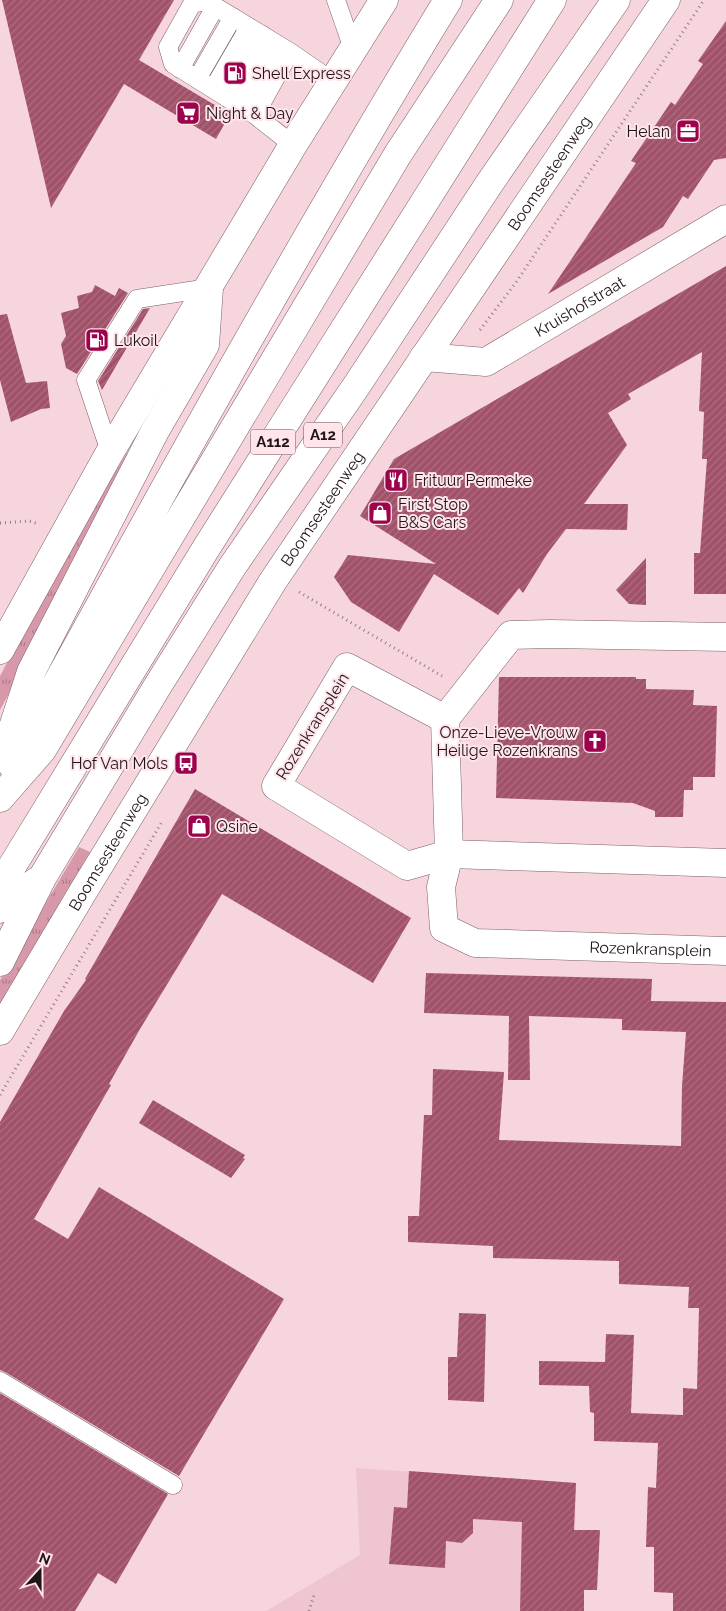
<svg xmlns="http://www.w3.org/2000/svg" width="726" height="1611" font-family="Raleway,sans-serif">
  <defs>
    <pattern id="grass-tufts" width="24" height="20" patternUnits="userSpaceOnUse" patternTransform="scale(1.25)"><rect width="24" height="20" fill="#d799a9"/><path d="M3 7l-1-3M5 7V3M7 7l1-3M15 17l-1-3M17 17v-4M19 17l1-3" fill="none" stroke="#ae7c89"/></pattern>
    <pattern id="building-hatch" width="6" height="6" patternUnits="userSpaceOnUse" patternTransform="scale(1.25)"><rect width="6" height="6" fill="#a25169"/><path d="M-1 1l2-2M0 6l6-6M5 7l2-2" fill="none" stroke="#aa7081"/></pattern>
  </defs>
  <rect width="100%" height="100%" fill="#f6d5dd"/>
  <path fill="#efc6d0" d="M356 1468 576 1483 573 1611H266L360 1555Z"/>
  <path fill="url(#grass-tufts)" d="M127 453 131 457 40 636 0 710V676L70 545Z
    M79 847 90 852 0 1004V980Z"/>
  <path fill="url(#building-hatch)" d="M2 0H174L139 60 230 114 216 139 124 84 51 208Z
    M726 21V158L714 160 688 199 683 196 663 227 548 294 636 163 631 161 671 102 675 105 703 64 698 61Z
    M726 266V594H694V553H700L707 459H702L704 412 699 411 702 352 628 394 631 399 608 413 627 445 584 504H628L627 530 566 529 547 554 523 593 519 588 498 615 434 574 399 632 351 602 334 577 348 555 436 564 360 516 394 459Z
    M95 285 115 296 119 288 128 293 77 374 66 368 61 344 66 336 61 313 79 308 77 296 92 292Z
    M150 308 102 390 98 381 143 309Z
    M7 314 26 383 47 381 50 408 41 409 11 422 0 380V315Z
    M646 558V605L629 604 616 590Z
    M499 677H636V679H646V689L694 690 693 705 717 706 715 777H693V790H684L683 817H655V811L633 803 496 798Z
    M195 789 411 918 373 983 222 894 140 1029 109 1084 111 1085 34 1219 68 1239 99 1187 284 1299 179 1476 5 1372 0 1370V1122L64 1011 86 980 85 979Z
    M426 973 652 979 651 1001 726 1002V1611H673V1593L654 1592V1547H646L648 1487 656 1488 658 1443 594 1441V1413L590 1412 589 1386 539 1385V1361L605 1362 606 1334 634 1335 631 1413 683 1415V1388L697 1389 699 1308H688L689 1287 619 1284V1261L493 1258V1246L408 1242V1216H419L424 1115H432L433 1069 504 1072 499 1140 681 1146 682 1086 686 1032 622 1030V1019L529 1016 530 1080H508L509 1016 424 1013Z
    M153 1100 245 1155 243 1158 245 1159 231 1178 139 1123Z
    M459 1313 486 1314 484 1402 448 1400V1357H457Z
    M0 1393 168 1494 116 1584 98 1573 75 1611H0Z
    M409 1471 576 1483 574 1530H600L597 1590H584V1611H520L522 1522 473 1519V1533L462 1543 446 1541 445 1568 389 1564 394 1507 407 1508Z"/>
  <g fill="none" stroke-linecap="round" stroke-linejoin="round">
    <g stroke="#7b5f66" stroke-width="19">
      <path id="lane" d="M336 0 353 49
        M180 69 215 7
        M197 79 233 17
        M213 89 249 27
        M227 98 263 35
        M241 107 277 44
        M255 115 290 52
        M293 145 255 115 173 64 168 47 192 4 206 1 290 52 332 81
        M110 452 86 380 137 299 209 288
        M0 1381 173 1485"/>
    </g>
    <g stroke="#7b5f66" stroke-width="29">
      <g id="street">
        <path id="s1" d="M424 357 486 362 726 219"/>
        <path id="s2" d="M726 637 550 634 511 635 445 719 449 854 441 887 444 928 475 943 726 951"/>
        <path d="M445 719 347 667 276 786 407 866 449 854 726 863"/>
      </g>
    </g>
    <g stroke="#7b5f66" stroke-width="29">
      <g id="secondary">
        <path d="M0 650 110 452 293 145 384 0"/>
        <path id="s3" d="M0 1031 84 890 273 581 666 0"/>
      </g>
    </g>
    <g stroke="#7b5f66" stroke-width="29">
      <path id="highway" d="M5 752 31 672 155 431 205 345 209 288
        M12 765C153 508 295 251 448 0
        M0 798 42 750 398 154 499 0
        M0 886 205 550 552 0
        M0 909 37 881
        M0 962 42 878 157 687 232 567 357 385 489 184 616 0"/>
    </g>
    <path stroke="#957e83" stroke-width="3" stroke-dasharray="1 4" stroke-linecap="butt" d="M480 330 517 281 704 0
      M0 523 29 521 39 524
      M299 592 442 676
      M0 1095 163 820
      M309 1611 314 1595"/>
    <use href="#lane" stroke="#fff" stroke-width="18"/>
    <use href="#street" stroke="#fff" stroke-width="28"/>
    <use href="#secondary" stroke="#fff" stroke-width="28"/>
    <use href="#highway" stroke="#fff" stroke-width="28"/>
  </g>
  <defs>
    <g id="fuel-square" transform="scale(1.25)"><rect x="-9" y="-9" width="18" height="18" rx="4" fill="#9d034d" stroke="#ffe4ea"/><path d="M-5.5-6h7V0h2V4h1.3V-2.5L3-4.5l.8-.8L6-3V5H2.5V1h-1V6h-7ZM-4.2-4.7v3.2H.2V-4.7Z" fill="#fff"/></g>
    <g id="supermarket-square" transform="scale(1.25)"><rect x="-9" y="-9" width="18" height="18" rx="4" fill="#9d034d" stroke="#ffe4ea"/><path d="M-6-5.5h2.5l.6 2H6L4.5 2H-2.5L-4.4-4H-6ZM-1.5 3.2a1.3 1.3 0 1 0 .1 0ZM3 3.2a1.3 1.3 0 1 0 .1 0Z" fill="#fff"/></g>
    <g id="office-square" transform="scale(1.25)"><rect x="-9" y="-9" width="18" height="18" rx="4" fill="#9d034d" stroke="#ffe4ea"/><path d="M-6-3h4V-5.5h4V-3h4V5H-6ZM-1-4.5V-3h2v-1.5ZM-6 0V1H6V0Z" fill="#fff"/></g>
    <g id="restaurant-square" transform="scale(1.25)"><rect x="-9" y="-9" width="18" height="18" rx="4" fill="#9d034d" stroke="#ffe4ea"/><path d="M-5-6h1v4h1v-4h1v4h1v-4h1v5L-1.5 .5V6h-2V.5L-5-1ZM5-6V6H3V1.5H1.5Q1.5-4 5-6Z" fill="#fff"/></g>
    <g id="shop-square" transform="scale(1.25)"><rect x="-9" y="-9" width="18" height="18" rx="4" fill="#9d034d" stroke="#ffe4ea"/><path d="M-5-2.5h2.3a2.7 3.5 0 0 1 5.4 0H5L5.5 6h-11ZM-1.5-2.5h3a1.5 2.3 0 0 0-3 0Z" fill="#fff"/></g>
    <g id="church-square" transform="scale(1.25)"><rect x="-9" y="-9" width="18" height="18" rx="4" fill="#9d034d" stroke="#ffe4ea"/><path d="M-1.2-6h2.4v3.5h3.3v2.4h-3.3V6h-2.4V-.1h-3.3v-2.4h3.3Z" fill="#fff"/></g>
    <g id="bus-square" transform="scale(1.25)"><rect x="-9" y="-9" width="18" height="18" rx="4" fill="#9d034d" stroke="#ffe4ea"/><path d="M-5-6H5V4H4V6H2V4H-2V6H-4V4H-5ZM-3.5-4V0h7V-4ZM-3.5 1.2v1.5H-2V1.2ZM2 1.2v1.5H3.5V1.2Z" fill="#fff"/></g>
  </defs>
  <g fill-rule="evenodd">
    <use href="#fuel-square" x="235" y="73"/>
    <use href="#supermarket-square" x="188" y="113"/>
    <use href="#office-square" x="688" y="131"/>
    <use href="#fuel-square" x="97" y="340"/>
    <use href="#restaurant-square" x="396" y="480"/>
    <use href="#shop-square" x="380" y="513"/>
    <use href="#church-square" x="595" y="741"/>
    <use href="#bus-square" x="186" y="763"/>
    <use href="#shop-square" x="199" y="826"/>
  </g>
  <g text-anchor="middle" stroke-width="4" stroke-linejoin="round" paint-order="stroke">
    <g fill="#ffe4ea" stroke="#635357" stroke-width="1">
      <rect x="304" y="422.5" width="38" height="25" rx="4"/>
      <rect x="250.5" y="429.5" width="45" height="25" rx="4"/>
    </g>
    <g font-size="15" font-weight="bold" fill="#201518">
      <text x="323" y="440">A12</text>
      <text x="273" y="447">A112</text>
    </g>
    <g font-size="16" fill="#201518" stroke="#ffe4ea" text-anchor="start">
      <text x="252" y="79">Shell Express</text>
      <text x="206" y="119">Night &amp; Day</text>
      <text x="670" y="137" text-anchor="end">Helan</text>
      <text x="114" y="346">Lukoil</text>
      <text x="414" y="486">Frituur Permeke</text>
      <text x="398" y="510">First Stop<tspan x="398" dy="18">B&amp;S Cars</tspan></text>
      <text x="578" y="738" text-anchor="end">Onze-Lieve-Vrouw<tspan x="578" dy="18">Heilige Rozenkrans</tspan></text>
      <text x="168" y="769" text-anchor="end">Hof Van Mols</text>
      <text x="216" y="832">Qsine</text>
    </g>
    <g font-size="16" fill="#201518" stroke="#ffe4ea">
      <text dy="6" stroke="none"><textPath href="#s3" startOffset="1019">Boomsesteenweg</textPath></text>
      <text dy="6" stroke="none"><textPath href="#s1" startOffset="171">Kruishofstraat</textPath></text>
      <text dy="6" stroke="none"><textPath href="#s3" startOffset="614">Boomsesteenweg</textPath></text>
      <text transform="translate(312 726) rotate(-58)" y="6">Rozenkransplein</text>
      <text dy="6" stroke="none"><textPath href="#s3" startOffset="209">Boomsesteenweg</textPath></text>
      <text dy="6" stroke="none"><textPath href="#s2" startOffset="742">Rozenkransplein</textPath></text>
    </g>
  </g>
  <g transform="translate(40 1571) rotate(21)" stroke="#ffe4ea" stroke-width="4" paint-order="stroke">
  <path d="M0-4L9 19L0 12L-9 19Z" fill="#201518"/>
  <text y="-8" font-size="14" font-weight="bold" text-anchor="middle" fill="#201518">N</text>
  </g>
</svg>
